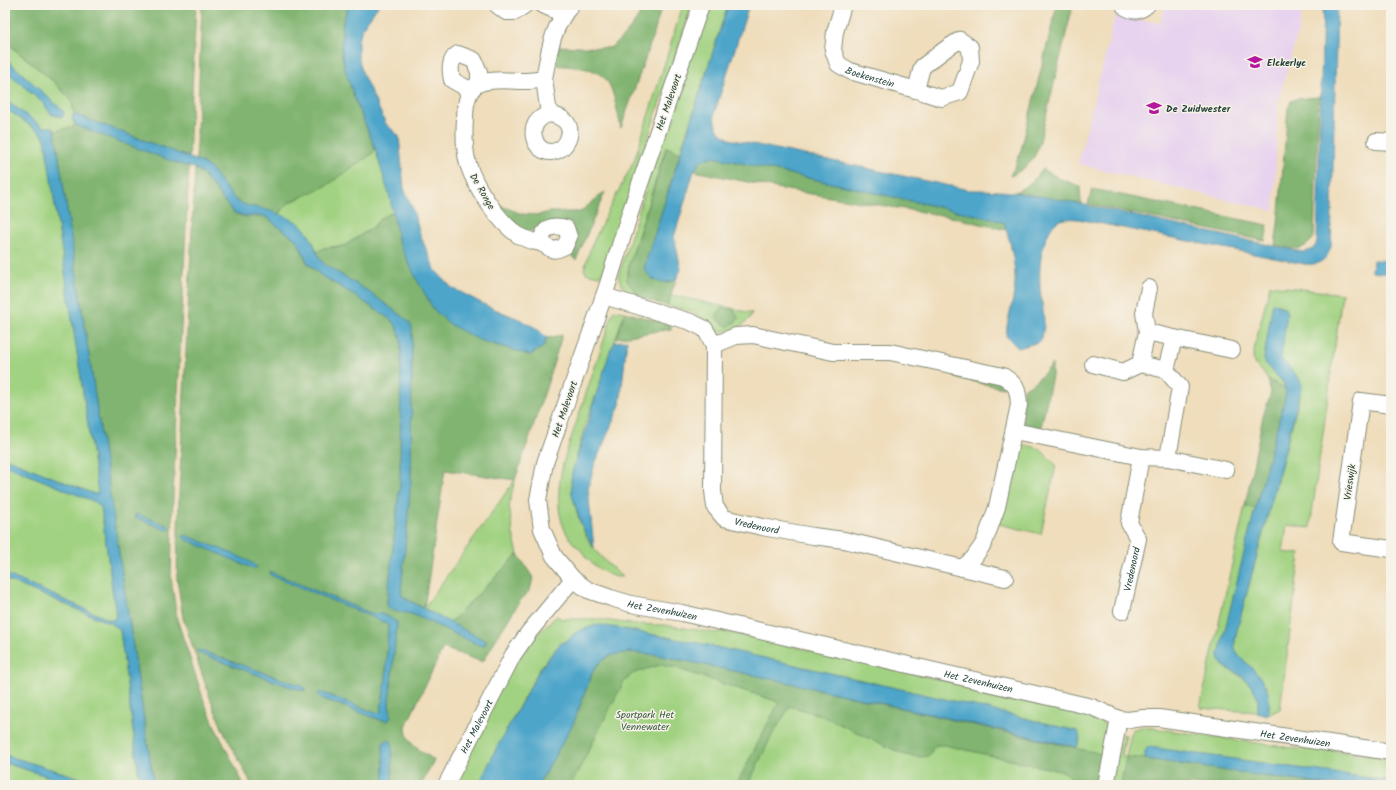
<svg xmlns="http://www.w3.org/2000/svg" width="1396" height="790" font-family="Kalam,sans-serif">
  <rect width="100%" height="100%" fill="#f7f3e8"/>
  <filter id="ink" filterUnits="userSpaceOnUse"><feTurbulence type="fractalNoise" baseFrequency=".025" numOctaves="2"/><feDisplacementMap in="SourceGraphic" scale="8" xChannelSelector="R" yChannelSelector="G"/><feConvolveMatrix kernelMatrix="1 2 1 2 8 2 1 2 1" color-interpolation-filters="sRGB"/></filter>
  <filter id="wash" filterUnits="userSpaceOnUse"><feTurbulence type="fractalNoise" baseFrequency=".012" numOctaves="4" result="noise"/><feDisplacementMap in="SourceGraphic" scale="16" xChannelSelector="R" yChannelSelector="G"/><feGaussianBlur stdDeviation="0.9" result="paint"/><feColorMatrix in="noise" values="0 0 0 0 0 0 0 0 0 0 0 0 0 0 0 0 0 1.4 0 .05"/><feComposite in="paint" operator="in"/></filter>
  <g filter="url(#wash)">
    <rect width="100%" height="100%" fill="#efddbb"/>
    <path fill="#e7d2ef" d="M1166 5H1302L1300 24 1278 102 1274 211 1078 164 1115 16 1160 23Z"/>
    <path fill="#a1d281" stroke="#60885a" d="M683 5H692L603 274 598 276 586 273 584 269 591 247 605 217 634 161Z
      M709 5H728L680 153 666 147 629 265 627 280 639 297C627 292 624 289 618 277L657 153 680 91 690 52Z
      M5 41 53 81 72 101 74 114 73 115V121L75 125 73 127 55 131 54 128 43 127 5 100V70L43 103 51 114 62 118V110L5 58Z
      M5 108 41 133 45 139 98 492 97 494H94L5 458Z
      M375 148 390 198 393 212 381 218 372 228 344 246 324 248 317 252 314 243 293 220 279 215 288 203 326 186 371 154Z
      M1270 285 1342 294 1310 528 1287 525 1283 552 1300 554 1280 709 1268 715C1272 691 1265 682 1249 665 1245 661 1238 657 1236 651 1233 645 1236 636 1237 630L1300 396 1299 378 1281 359 1282 306 1273 304 1271 313 1264 359C1268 371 1282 376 1285 388L1268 380 1262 371 1254 364 1253 357 1255 345Z
      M671 295 752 313C747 327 728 333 714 331 697 311 692 310 667 306Z
      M614 310 625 312 585 425 572 473C570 495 579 527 592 546 600 557 612 567 622 577 612 578 602 571 594 565 587 559 585 556 580 549 577 546 573 544 571 540 553 516 558 483 565 456Z
      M1025 445 1039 448 1056 465 1041 534 999 524 1017 450Z
      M5 465 95 502 101 507 116 616 113 621 5 574Z
      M515 480 509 505 513 534 518 554 450 623 424 608Z
      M1245 506 1255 509 1219 654C1220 657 1221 663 1223 666 1227 669 1233 671 1237 674 1250 682 1263 696 1256 712L1200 708Z
      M5 579 114 625 120 630 140 785H103L5 755Z
      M557 616 562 619H597L631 624 665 625 718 633 720 631 760 639 1093 714C1112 725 1106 736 1102 754L1118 756 1123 734 1126 735 1122 756 1126 757 1132 730 1140 727H1145L1306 750 1307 747 1391 759V781L1148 747 1289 785H537L544 775 618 653 1077 747 1080 740 1077 731 966 704 703 644 601 625 593 626 576 632 568 640 560 644 540 668 496 749 479 785H450L508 671 539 632Z
      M5 763 76 785H5Z"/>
    <path fill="#80b46f" stroke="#507852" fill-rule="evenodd" d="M5 5H196L189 157 74 114 72 101 53 81 5 41Z
      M202 5H349L343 21 341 47 342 57 354 97 375 148 372 154 326 186 288 203 279 215 267 210 241 204 235 200 210 168 196 159Z
      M645 5H662L654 33 621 128C609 73 611 69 552 65L554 46 610 48C625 37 637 21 645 5Z
      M1057 5H1073L1040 141C1034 161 1031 164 1013 175H1010L1015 167 1021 150Z
      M1319 97 1314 237C1303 254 1291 248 1275 245L1278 224 1288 108 1291 101 1296 99Z
      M75 125 189 167 173 495 171 578 177 619 204 701 217 731 244 785H154L55 131 73 127ZM136 514 166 525 169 529 166 530 135 517 134 516Z
      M667 147 680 153 644 269 667 283 676 280 667 306 639 297 627 280 629 265Z
      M706 157H714L993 219 1005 223 1006 230 947 216 781 189 694 171 700 162Z
      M195 169C213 178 222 208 239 215 245 218 254 217 261 217L264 216 271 220 273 223 297 240 307 263 319 274 351 293 390 319 396 326 399 332 401 341 400 484 387 603 397 612H404L412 614 479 645 486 641 450 623 518 554 533 578 530 590 520 601 499 634 483 662 443 648 406 726C406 745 420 750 434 760L421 785H392L393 768 383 744 384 785H252L222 728 210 698 183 618 177 578 179 495ZM270 572 370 613 379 614 397 622 389 704 390 709 387 721 378 719 324 699 318 693 320 692 376 713 381 712 386 678 388 625 386 623ZM199 650 302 686 305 690 288 686 198 653Z
      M1043 169 1060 179 1080 186 1081 204 1015 192C1027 187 1035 179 1043 169Z
      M1092 189 1268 225 1265 241 1088 204Z
      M605 192 576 260 569 253 573 239 553 222 531 231 525 232 494 203 522 214 539 215 548 212H580Z
      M393 212 399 243 479 340 530 355 543 347 547 338 562 335 546 388 515 480 445 470 424 608 403 597 401 592 411 480 412 332 369 292 324 264 319 258 317 252 324 248 344 246 372 228 381 218Z
      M722 308H732L739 319 728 327 715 318Z
      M625 312 671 325V329L616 338Z
      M1052 364V376L1040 432 1023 426V389C1034 383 1045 374 1052 364Z
      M956 371 1004 382 1003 388 954 377Z
      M1268 380 1285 388 1286 394 1255 509 1245 506 1263 416 1271 393Z
      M629 652 657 655 777 680 1102 754 1097 785H1072C1072 778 1070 775 1064 772L944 745H937L933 748 929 756 920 757 905 755 820 715 790 706 771 737 748 785H736L779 702 675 668 661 665 656 666 632 674 623 683 571 785H537L544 775 573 724 593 671C602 657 613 654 629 652Z
      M1126 757 1146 759 1328 785H1121Z"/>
    <path fill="#4da5ca" stroke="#36717f" d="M349 5H379L363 27 358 40V56L363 75 386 124 399 136 404 189 412 207 421 237 435 270 451 287 487 306 519 319 536 328 547 338 543 347 530 355 479 340 451 325 434 310 416 278 399 243 390 198 375 148 354 97 345 70 341 47 343 21Z
      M728 5H749L714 114C715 128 718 131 729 139L969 190C1019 189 1069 202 1118 212 1179 226 1241 239 1302 252 1310 251 1314 250 1317 242L1323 5H1337L1331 247C1326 261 1320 265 1304 264L1078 219C1062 218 1056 218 1048 234 1040 251 1039 269 1040 288 1041 306 1049 326 1039 342L1018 348 1006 336C1007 317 1015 299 1015 281 1015 272 1014 262 1012 253 1011 242 1006 233 1005 223L993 219 714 157C702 158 701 161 694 171L674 237 681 269 676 280C660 285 653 282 644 269L647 258Z
      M5 58 62 110 64 112 63 117 51 114 43 103 5 70Z
      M5 100 43 127H52L55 131 154 785H140L120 630 114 625 5 579V574L112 621 116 616 101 507 95 502 5 465V458L94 494H97L98 492 45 139 41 133 5 108Z
      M74 114 201 162 210 168 235 200C244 206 254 207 264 209 274 212 292 218 301 225 313 236 314 252 324 264L369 292 399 314 408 321 412 327V332L411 480 401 592 403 597 409 601 486 641V643L484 646 479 645 412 614C404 612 395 613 388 608L387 603 400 484 401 341 399 332 396 326 390 319 351 293 319 274 308 263 297 240 273 223 271 220 264 216H246L234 213 204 175 197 169 182 165 75 125 72 117Z
      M1373 260 1391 261V274L1372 272Z
      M1273 303 1285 308 1287 313 1281 359 1299 378 1302 385 1237 630C1236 636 1233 645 1236 651 1238 657 1245 661 1249 665 1265 682 1272 691 1268 715L1256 712C1263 696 1250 682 1237 673 1233 671 1227 669 1223 665 1220 663 1219 658 1219 654L1255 509 1286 394 1284 383 1266 365 1264 359 1271 313Z
      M627 340 620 405 594 466 588 489 594 548 581 524 572 495 571 481 572 473 610 351 615 342Z
      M136 514 166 525 168 526 169 529 166 530 135 517Z
      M185 535C197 540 253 560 257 567L254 569 185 539 183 536Z
      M270 572 370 613 383 614 397 622 389 704 391 715 389 720 387 721 378 719 324 699 320 697 318 694 320 692 376 713 381 712 386 678 388 625 386 623 270 575Z
      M601 625 703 644 966 704 1077 731C1082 736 1079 742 1077 747L777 680 657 655 629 652 608 656 597 665 593 671 573 724 544 775 537 785H479L496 749 540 669 560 644 568 640 576 632 593 626Z
      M199 650 302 686 304 688 305 691 288 686 198 653 197 651Z
      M388 740 391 741 392 745V785H384L383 744 384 742Z
      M1148 747 1391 781V785H1328L1146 759C1144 755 1144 751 1148 747Z
      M5 755 103 785H76L5 763Z"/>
  </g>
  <g filter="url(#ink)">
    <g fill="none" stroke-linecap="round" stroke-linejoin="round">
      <g stroke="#878d78" stroke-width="18">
        <g id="minor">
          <path d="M497 5 506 12H515L525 5"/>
          <path d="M543 5 563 14"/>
          <path id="s1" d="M701 5 630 213 607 287 545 463 538 500 542 529 554 556 573 579 588 590 611 598 631 604 682 613 1079 704 1092 707 1119 719 1128 720 1143 718H1159L1391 752"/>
          <path id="s2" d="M843 5 835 32 833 50 838 64 850 71 916 90"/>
          <path d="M1124 5 1125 7C1134 12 1139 12 1147 5"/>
          <path d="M960 40 970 47 971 61 960 92 941 98 916 90 922 67 947 48Z"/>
          <path d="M544 79 549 114"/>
          <path d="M470 90 452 80C450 70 449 60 458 54L474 60 479 72V83"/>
          <path d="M549 114C554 115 560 117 564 120 576 130 567 151 551 152 534 152 527 128 541 118 543 116 547 115 549 114Z"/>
          <path d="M1376 141 1391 142"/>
          <path d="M540 243C544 228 551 224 566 228L569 237 565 246C551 253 553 249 541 243 538 242 535 242 532 241 528 240 522 237 518 235 498 221 475 187 468 164 464 149 464 133 465 119 465 106 467 90 478 84 490 78 513 81 526 81 532 81 538 80 544 79 549 52 552 27 571 5"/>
          <path d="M1149 288 1144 313 1147 332 1174 338"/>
          <path d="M604 296 691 322 705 329 714 345 736 336 753 335 833 352H890L1003 376C1017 385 1018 389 1019 405L997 507 984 543 973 559 962 568"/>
          <path id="s3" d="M714 345 713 491 715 507 724 518 762 527 813 536 844 540 1005 578"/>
          <path d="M1093 364 1123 372 1140 364 1166 370 1180 387 1168 458"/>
          <path d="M1140 364 1147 332"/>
          <path d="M1166 370 1174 338 1232 350"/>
          <path d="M1391 405 1361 401 1341 542 1391 549"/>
          <path d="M1014 431 1141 457 1168 458 1226 470"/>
          <path id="s4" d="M1122 611 1138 539 1129 523 1141 457"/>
          <path id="s5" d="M446 785 513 655 529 632 573 579"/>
          <path d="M1106 785 1119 719"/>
        </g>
      </g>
      <use href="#minor" stroke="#fff" stroke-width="16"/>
    </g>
  </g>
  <defs>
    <g id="school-bare" transform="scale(1.2)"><path d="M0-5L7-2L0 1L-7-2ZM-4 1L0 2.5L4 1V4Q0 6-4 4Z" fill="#b5179e" stroke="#f7f3e8" stroke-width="2.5" paint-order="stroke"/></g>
  </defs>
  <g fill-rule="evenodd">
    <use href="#school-bare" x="1255" y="62"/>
    <use href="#school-bare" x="1154" y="108"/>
  </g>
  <g text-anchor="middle" stroke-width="3" stroke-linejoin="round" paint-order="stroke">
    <g font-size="10" font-weight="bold" fill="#1f3d34" stroke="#f7f3e8" text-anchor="start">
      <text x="1267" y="66">Elckerlyc</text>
      <text x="1166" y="112">De Zuidwester</text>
    </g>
    <g font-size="10" fill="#1f3d34" stroke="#f7f3e8">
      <text dy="4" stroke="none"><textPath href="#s2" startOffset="96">Boekenstein</textPath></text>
      <text transform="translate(668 102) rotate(-71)" y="4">Het Malevoort</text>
      <text transform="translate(483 191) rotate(60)" y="4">De Ronge</text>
      <text transform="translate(564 409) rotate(-71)" y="4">Het Malevoort</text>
      <text transform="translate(1349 482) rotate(-82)" y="4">Vrieswijk</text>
      <text dy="4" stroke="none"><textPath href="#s3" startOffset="210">Vredenoord</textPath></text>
      <text dy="4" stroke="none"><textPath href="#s4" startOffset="43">Vredenoord</textPath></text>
      <text dy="4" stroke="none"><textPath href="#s1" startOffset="706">Het Zevenhuizen</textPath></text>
      <text dy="4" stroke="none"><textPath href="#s1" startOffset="1030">Het Zevenhuizen</textPath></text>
      <text dy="4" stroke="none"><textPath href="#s5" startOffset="66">Het Malevoort</textPath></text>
      <text dy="4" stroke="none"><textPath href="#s1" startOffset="1354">Het Zevenhuizen</textPath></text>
    </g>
    <g font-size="10" fill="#395b43" stroke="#f7f3e8">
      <text x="645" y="718">Sportpark Het<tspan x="645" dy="12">Vennewater</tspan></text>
    </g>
  </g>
  <rect width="1396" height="790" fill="none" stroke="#f7f3e8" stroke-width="20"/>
</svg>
